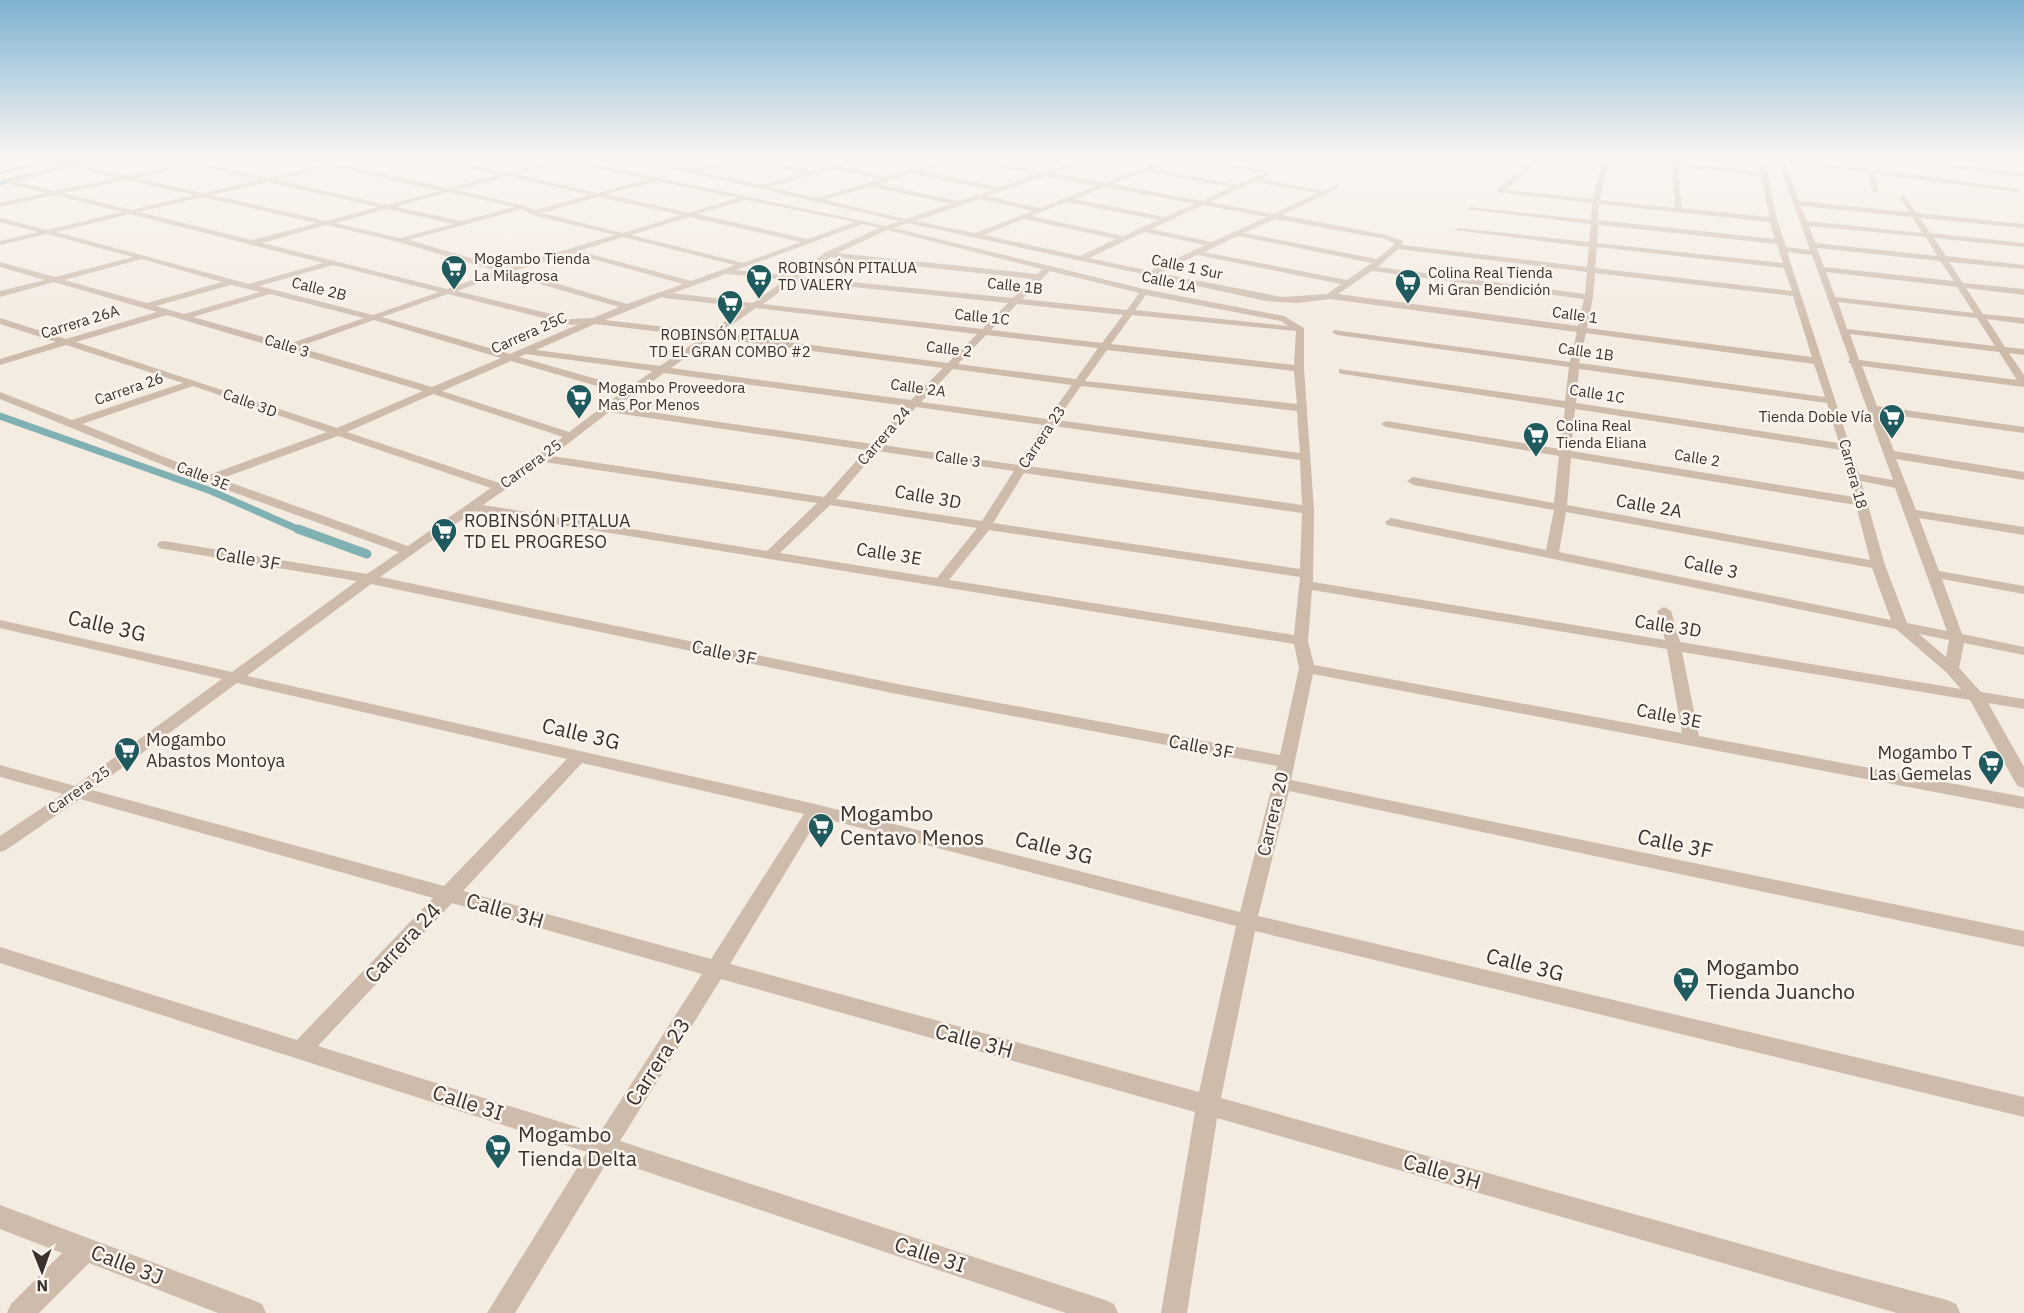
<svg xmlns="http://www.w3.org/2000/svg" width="2024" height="1313" font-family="'IBM Plex Sans',sans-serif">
  <rect width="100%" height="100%" fill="#f4ebe1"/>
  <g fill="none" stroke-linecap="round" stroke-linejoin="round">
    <path stroke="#7fb0b2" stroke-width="4.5" d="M73 161 96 155
      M0 183 27 176"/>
    <path stroke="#7fb0b2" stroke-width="7" d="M0 416 211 491 302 531"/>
    <path stroke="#7fb0b2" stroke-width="9" d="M298 529 367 554"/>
    <path fill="#cdbbac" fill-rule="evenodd" d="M64 155H70L65 162C79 165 96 155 111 155L78 165 126 176 186 163 155 155 195 161 236 155 203 163 268 178 324 165 286 155C307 155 325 165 346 166 365 167 385 155 405 155L355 168 448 188 500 175 417 155H428L508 173 556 160 540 155H551L886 226 899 221 615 155H626L693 170 697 167 740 155H752L749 157 813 171 868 155H877L840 167 888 177 950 158 939 155H952L1045 172 1079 160 1054 155 1086 158 1104 155 1053 173 1104 183 1151 165 1105 155 1158 162 1173 156 1184 155 1183 156 1274 172 1261 179 1324 191 1337 185 1340 187 1282 215 1387 235 1403 241 1402 245 1587 267 1589 247 1454 230 1458 228 1589 242 1591 224 1467 209 1471 207 1591 220 1592 203 1497 192V190L1540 155H1547L1505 190 1593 199 1603 155H1624L1761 172 1752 155H1758L1768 175 1777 220 1786 247 1810 250 1776 155H1782L1783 158 2020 189 2018 192 1875 174 1878 191 1875 193 1872 191 1868 173 1785 162 1799 201 1909 212 1900 197 1903 195 1917 213 2024 224V228L1920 218 1930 233 2024 243V247L1934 238 1946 256 2024 265V269L1949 262 1963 283 2024 289V295L1966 288 1983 314 2024 318V324L1987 319 2005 347 2024 349V355L2009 353 2024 375V387L1862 366 1877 406 2024 427V433L1879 413 1894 451 2024 472V480L1896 459 1916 510 2024 527V535L1919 518 1939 571 2024 586V594L1942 579 1962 634 2024 647V655L1964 643 1959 668 1981 692 2024 699V709L1988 703 2024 767V788L2018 786 2015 782 1970 700 1682 652 1699 736 2024 797V809L1313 674 1291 780 2024 931V947L1289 791 1258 916 2024 1097V1117L1255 931 1221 1098 1833 1270 1947 1300 1956 1304 1960 1313H1897L1217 1118 1187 1313H1161L1195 1112 721 979 620 1141 1105 1300 1114 1304 1118 1313H1066L609 1159 515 1313H487L587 1152 0 963V947L297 1040 433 898 80 799 6 850 0 852V836L63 794 0 777V765L75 786 222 679 0 628V620L232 672 357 581 164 549 159 548 157 545 159 542 164 541 367 574 399 552 205 482 0 399V392L72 420 183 383 66 345 0 365V359L56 342 0 324V318L66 339 157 312 54 282 0 297V291L45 280 0 267V262L55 277 133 257 47 234 0 245V241L38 232 0 222V218L47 230 122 212 54 195 0 207V203L46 193 7 183V181L63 165H37L0 175V171L37 161H59ZM1609 157 1672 165 1675 208 1600 200ZM741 159 805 173 760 185 699 172ZM1176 159 1264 173 1238 185 1152 169ZM957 160 1037 174 1000 187 921 171ZM564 161 648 179 598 193 516 174ZM195 165 259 180 203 193 135 178ZM330 166 440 191 387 205 277 180ZM1678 166 1762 177 1769 217 1682 208ZM71 167 118 178 54 191 16 182ZM834 169 881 179 817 198 768 187ZM1145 171 1231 187 1202 201 1112 184ZM913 173 915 174 993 190 959 201 878 184ZM508 176 590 195 535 210 525 206 457 190ZM1045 176 1097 186 1040 208 986 196ZM126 180 194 195 131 210 63 193ZM656 181 738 198 689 213 607 194ZM268 182 378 207 326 221 212 195ZM1255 182 1318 193 1273 214 1210 202ZM871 186 873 187 951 204 906 219 825 200ZM1105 187 1195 204 1165 217 1074 199ZM448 192 515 207 462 221 396 207ZM203 197 317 223 252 240 139 212ZM599 197 681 215 623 233 542 213ZM980 199 1033 211 975 233 915 221ZM746 200 855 222 808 239 697 214ZM1067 202 1158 220 1123 236 1031 216ZM1599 204 1770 222 1775 239 1598 220ZM1203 205 1267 217 1212 242 1151 229ZM1801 206 1912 217 1922 233 1807 221ZM387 209 453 224 400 238 335 223ZM522 209 532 215 615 235 505 268 409 240ZM130 214 323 263 249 284 56 232ZM689 217 801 242 743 263 631 235ZM1024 219 1116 239 1080 256 984 235ZM1275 219 1385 239 1395 244 1377 259 1244 233ZM907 223 1266 301 1298 303 1330 299 1577 332 1570 362 1334 330 1332 332 1337 335 1569 367 1565 401 1339 369V373L1343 374 1565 408 1560 449 1386 421 1381 424 1386 427 1559 456 1554 503 1413 477 1407 481 1413 485 1554 510 1546 550 1391 518 1385 522 1387 525 1896 629 1946 672 1961 689 1680 642 1671 611 1664 607 1657 611 1665 640 1313 582 1314 510 1304 369V328L1284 316 1144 289 894 228ZM863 224 879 228 826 252 792 276 736 270ZM326 225 398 242 497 271 447 289 262 243ZM1598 225 1777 244 1783 263 1597 243ZM1809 226 1926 237 1937 256 1815 243ZM887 230 1042 269 1037 274 838 253ZM1144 232 1205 245 1150 271 1089 258ZM1238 236H1239L1372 263 1347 280 1204 252ZM623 237 735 265 691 281 579 251ZM1597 247 1784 268 1792 291 1595 268ZM1817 248 1940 261 1954 281 1824 267ZM1398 249 1587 272 1585 294 1378 267ZM1787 252 1812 255 1850 360 1848 362 1851 364 1893 480 1859 474ZM571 253 683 284 627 304 514 271ZM1197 255 1341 284 1327 294 1282 297 1159 273ZM831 257 1033 279 1013 298 801 277ZM142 259 222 282 147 303 64 280ZM333 265 439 292 373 315 259 286ZM1050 271 1139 293 1127 310 1022 299ZM1372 271 1584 299 1578 326 1338 294ZM1826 272 1957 287 1974 313 1835 297ZM1595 273 1793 296 1812 357 1587 328 1593 297ZM505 274 619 307 593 318 571 319 457 291ZM726 274H728L785 280 753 303 673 293ZM795 281 1008 303 982 329 763 304ZM231 285 260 292 184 314 156 306ZM270 294 364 318 289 344 193 317ZM448 294 571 325 579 324 510 354 382 317ZM1146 295 1281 321 1288 326 1135 310ZM662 297 664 298 746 307 710 332 605 320ZM1838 302 1977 318 1995 346 1847 329ZM1017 304 1123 315 1102 343 991 330ZM756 308 977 334 948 363 720 333ZM167 315 423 391 337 428 76 342ZM1132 315 1296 331 1294 365 1111 344ZM374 320 501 358 432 387 298 347ZM595 324 703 337 660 366 536 350ZM1586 333 1814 364 1825 397 1579 363ZM1850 334 1999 352 2017 380 1859 360ZM986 335 1098 348 1076 379 958 364ZM713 338 943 368 911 400 671 368ZM1107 350 1294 371 1297 404 1085 381ZM526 354 653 371 628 388 519 357ZM511 361 621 393 569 432 442 391ZM953 369 1072 385 1047 419 921 402ZM1579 369 1827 403 1839 443 1576 403ZM664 373 906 406 872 444 616 407ZM193 386 327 432 209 475 82 424ZM1081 386 1297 411 1300 453 1057 420ZM433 394 563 437 499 483 347 432ZM916 407 1043 425 1018 465 883 445ZM1575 409 1841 450 1854 497 1571 451ZM609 412 866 450 824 497 552 456ZM1053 426 1300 460 1302 505 1028 466ZM338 436 491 488 408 546 220 479ZM877 451 1014 471 982 521 836 499ZM1571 458 1856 505 1870 560 1567 505ZM544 462 817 503 767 551 483 505ZM1024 473 1302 513 1300 569 993 523ZM1861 481 1895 488 1947 631 1907 623 1885 565ZM830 505 977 528 937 578 780 553ZM474 511 1294 644 1299 668 1280 755 892 683 380 577ZM1566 512 1872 568 1891 620 1559 552ZM989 530 1300 577 1294 635 949 580ZM371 584 892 693 1277 766 1240 912 815 804 247 676ZM1312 590 1667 649 1682 733 1314 665 1308 641ZM1919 634 1949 640 1946 657ZM237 683 567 759 444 886 92 790ZM582 763 804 814 711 959 463 891ZM819 817 1236 926 1199 1092 730 964ZM452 903 702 974 599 1134 318 1046Z
      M1716 155 1736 157 1733 159Z
      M1857 155H1875L2024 173V177Z
      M0 1205 253 1300 262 1304 266 1313H218L89 1263 39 1313H7L11 1304 62 1253 0 1229Z"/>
  </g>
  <linearGradient id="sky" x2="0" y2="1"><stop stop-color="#7eb2d2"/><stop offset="0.46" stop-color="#faf6f2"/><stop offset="1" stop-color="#faf6f2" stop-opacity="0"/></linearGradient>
  <rect width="2024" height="339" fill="url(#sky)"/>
  <defs>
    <g id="supermarket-pin" transform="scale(1.35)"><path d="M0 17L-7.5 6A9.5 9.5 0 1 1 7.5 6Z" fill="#1f5a5e" stroke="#fbf5ee"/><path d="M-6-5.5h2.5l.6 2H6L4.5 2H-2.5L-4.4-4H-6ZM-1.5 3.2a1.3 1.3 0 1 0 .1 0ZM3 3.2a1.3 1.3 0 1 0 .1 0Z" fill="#fff"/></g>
  </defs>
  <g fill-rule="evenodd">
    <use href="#supermarket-pin" x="454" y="268"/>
    <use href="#supermarket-pin" x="759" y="277"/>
    <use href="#supermarket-pin" x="1408" y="282"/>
    <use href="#supermarket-pin" x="730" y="303"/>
    <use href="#supermarket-pin" x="579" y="397"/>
    <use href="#supermarket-pin" x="1892" y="417"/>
    <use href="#supermarket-pin" x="1536" y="435"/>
    <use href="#supermarket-pin" x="444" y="531"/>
    <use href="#supermarket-pin" x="127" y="750"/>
    <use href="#supermarket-pin" x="1991" y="763"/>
    <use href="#supermarket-pin" x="821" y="826"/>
    <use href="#supermarket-pin" x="1686" y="980"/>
    <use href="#supermarket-pin" x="498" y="1147"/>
  </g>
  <g text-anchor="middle" stroke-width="5" stroke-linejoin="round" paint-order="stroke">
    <g font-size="15" fill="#3b302b" stroke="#fbf5ee" text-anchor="start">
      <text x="474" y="264">Mogambo Tienda<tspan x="474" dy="17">La Milagrosa</tspan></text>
      <text x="778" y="273">ROBINSÓN PITALUA<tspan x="778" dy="17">TD VALERY</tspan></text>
      <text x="1428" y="278">Colina Real Tienda<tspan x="1428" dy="17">Mi Gran Bendición</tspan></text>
      <text x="730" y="340" text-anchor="middle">ROBINSÓN PITALUA<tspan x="730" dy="17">TD EL GRAN COMBO #2</tspan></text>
      <text x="598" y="393">Mogambo Proveedora<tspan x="598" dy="17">Mas Por Menos</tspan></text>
      <text x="1872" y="422" text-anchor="end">Tienda Doble Vía</text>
      <text x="1556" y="431">Colina Real<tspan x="1556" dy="17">Tienda Eliana</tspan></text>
    </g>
    <g font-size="15" fill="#3b302b" stroke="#fbf5ee">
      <text transform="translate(1187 267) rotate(12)" y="5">Calle 1 Sur</text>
      <text transform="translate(1169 282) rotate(12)" y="5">Calle 1A</text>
      <text transform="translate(1015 286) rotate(6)" y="5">Calle 1B</text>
      <text transform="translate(319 289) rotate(14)" y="5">Calle 2B</text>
      <text transform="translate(1575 315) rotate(8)" y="5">Calle 1</text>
      <text transform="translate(982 317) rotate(6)" y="5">Calle 1C</text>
      <text transform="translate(80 322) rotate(-17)" y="5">Carrera 26A</text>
      <text transform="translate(529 333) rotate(-24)" y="5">Carrera 25C</text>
      <text transform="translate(287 346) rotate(17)" y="5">Calle 3</text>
      <text transform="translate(949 349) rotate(7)" y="5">Calle 2</text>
      <text transform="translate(1586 352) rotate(8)" y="5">Calle 1B</text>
      <text transform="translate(918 388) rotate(8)" y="5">Calle 2A</text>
      <text transform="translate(129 389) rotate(-19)" y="5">Carrera 26</text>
      <text transform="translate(1597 394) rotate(9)" y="5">Calle 1C</text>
      <text transform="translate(250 403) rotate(20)" y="5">Calle 3D</text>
      <text transform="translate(884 436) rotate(-49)" y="5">Carrera 24</text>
      <text transform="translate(1042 437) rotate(-56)" y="5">Carrera 23</text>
      <text transform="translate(1697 458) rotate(9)" y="5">Calle 2</text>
      <text transform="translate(958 459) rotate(8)" y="5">Calle 3</text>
      <text transform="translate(531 464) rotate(-36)" y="5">Carrera 25</text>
      <text transform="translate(1853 474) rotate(75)" y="5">Carrera 18</text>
      <text transform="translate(203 476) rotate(21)" y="5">Calle 3E</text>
      <text transform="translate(79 790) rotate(-35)" y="5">Carrera 25</text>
    </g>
    <g font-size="18" fill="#3b302b" stroke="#fbf5ee">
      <text transform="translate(928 497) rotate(10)" y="6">Calle 3D</text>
      <text transform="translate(1649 506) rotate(10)" y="6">Calle 2A</text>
      <text transform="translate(889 554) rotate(9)" y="6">Calle 3E</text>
      <text transform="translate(248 559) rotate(10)" y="6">Calle 3F</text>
      <text transform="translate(1711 567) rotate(12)" y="6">Calle 3</text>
      <text transform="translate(1668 626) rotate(9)" y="6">Calle 3D</text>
      <text transform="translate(724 653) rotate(12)" y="6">Calle 3F</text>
      <text transform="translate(1669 716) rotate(11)" y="6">Calle 3E</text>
      <text transform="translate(1201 747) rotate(11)" y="6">Calle 3F</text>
      <text transform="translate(1273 814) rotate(-77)" y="6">Carrera 20</text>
    </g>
    <g font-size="18" fill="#3b302b" stroke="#fbf5ee" text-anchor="start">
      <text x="464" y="527">ROBINSÓN PITALUA<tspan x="464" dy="21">TD EL PROGRESO</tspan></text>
      <text x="146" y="746">Mogambo<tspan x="146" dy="21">Abastos Montoya</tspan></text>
      <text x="1972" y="759" text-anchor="end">Mogambo T<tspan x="1972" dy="21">Las Gemelas</tspan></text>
    </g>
    <g font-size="21" fill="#3b302b" stroke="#fbf5ee">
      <text transform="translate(107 626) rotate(13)" y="7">Calle 3G</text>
      <text transform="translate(581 734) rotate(13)" y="7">Calle 3G</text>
      <text transform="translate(1675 844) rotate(12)" y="7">Calle 3F</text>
      <text transform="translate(1054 848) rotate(14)" y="7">Calle 3G</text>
      <text transform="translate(505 911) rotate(16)" y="7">Calle 3H</text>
      <text transform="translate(403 943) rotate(-47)" y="7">Carrera 24</text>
      <text transform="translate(1525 965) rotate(14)" y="7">Calle 3G</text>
      <text transform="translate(974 1041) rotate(15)" y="7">Calle 3H</text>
      <text transform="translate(658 1062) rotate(-57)" y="7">Carrera 23</text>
      <text transform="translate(468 1103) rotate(18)" y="7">Calle 3I</text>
      <text transform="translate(1442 1172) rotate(16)" y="7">Calle 3H</text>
      <text transform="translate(930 1255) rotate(18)" y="7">Calle 3I</text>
      <text transform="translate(127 1265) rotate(21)" y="7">Calle 3J</text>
    </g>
    <g font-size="21" fill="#3b302b" stroke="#fbf5ee" text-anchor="start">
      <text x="840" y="821">Mogambo<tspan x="840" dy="24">Centavo Menos</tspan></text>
      <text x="1706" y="975">Mogambo<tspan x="1706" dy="24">Tienda Juancho</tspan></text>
      <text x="518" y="1142">Mogambo<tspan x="518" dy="24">Tienda Delta</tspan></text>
    </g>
  </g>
  <g transform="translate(42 1271) rotate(179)" stroke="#fbf5ee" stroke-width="4.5" paint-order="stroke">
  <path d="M0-4.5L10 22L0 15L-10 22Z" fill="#3b302b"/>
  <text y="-9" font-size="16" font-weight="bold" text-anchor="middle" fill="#3b302b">N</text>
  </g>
</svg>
